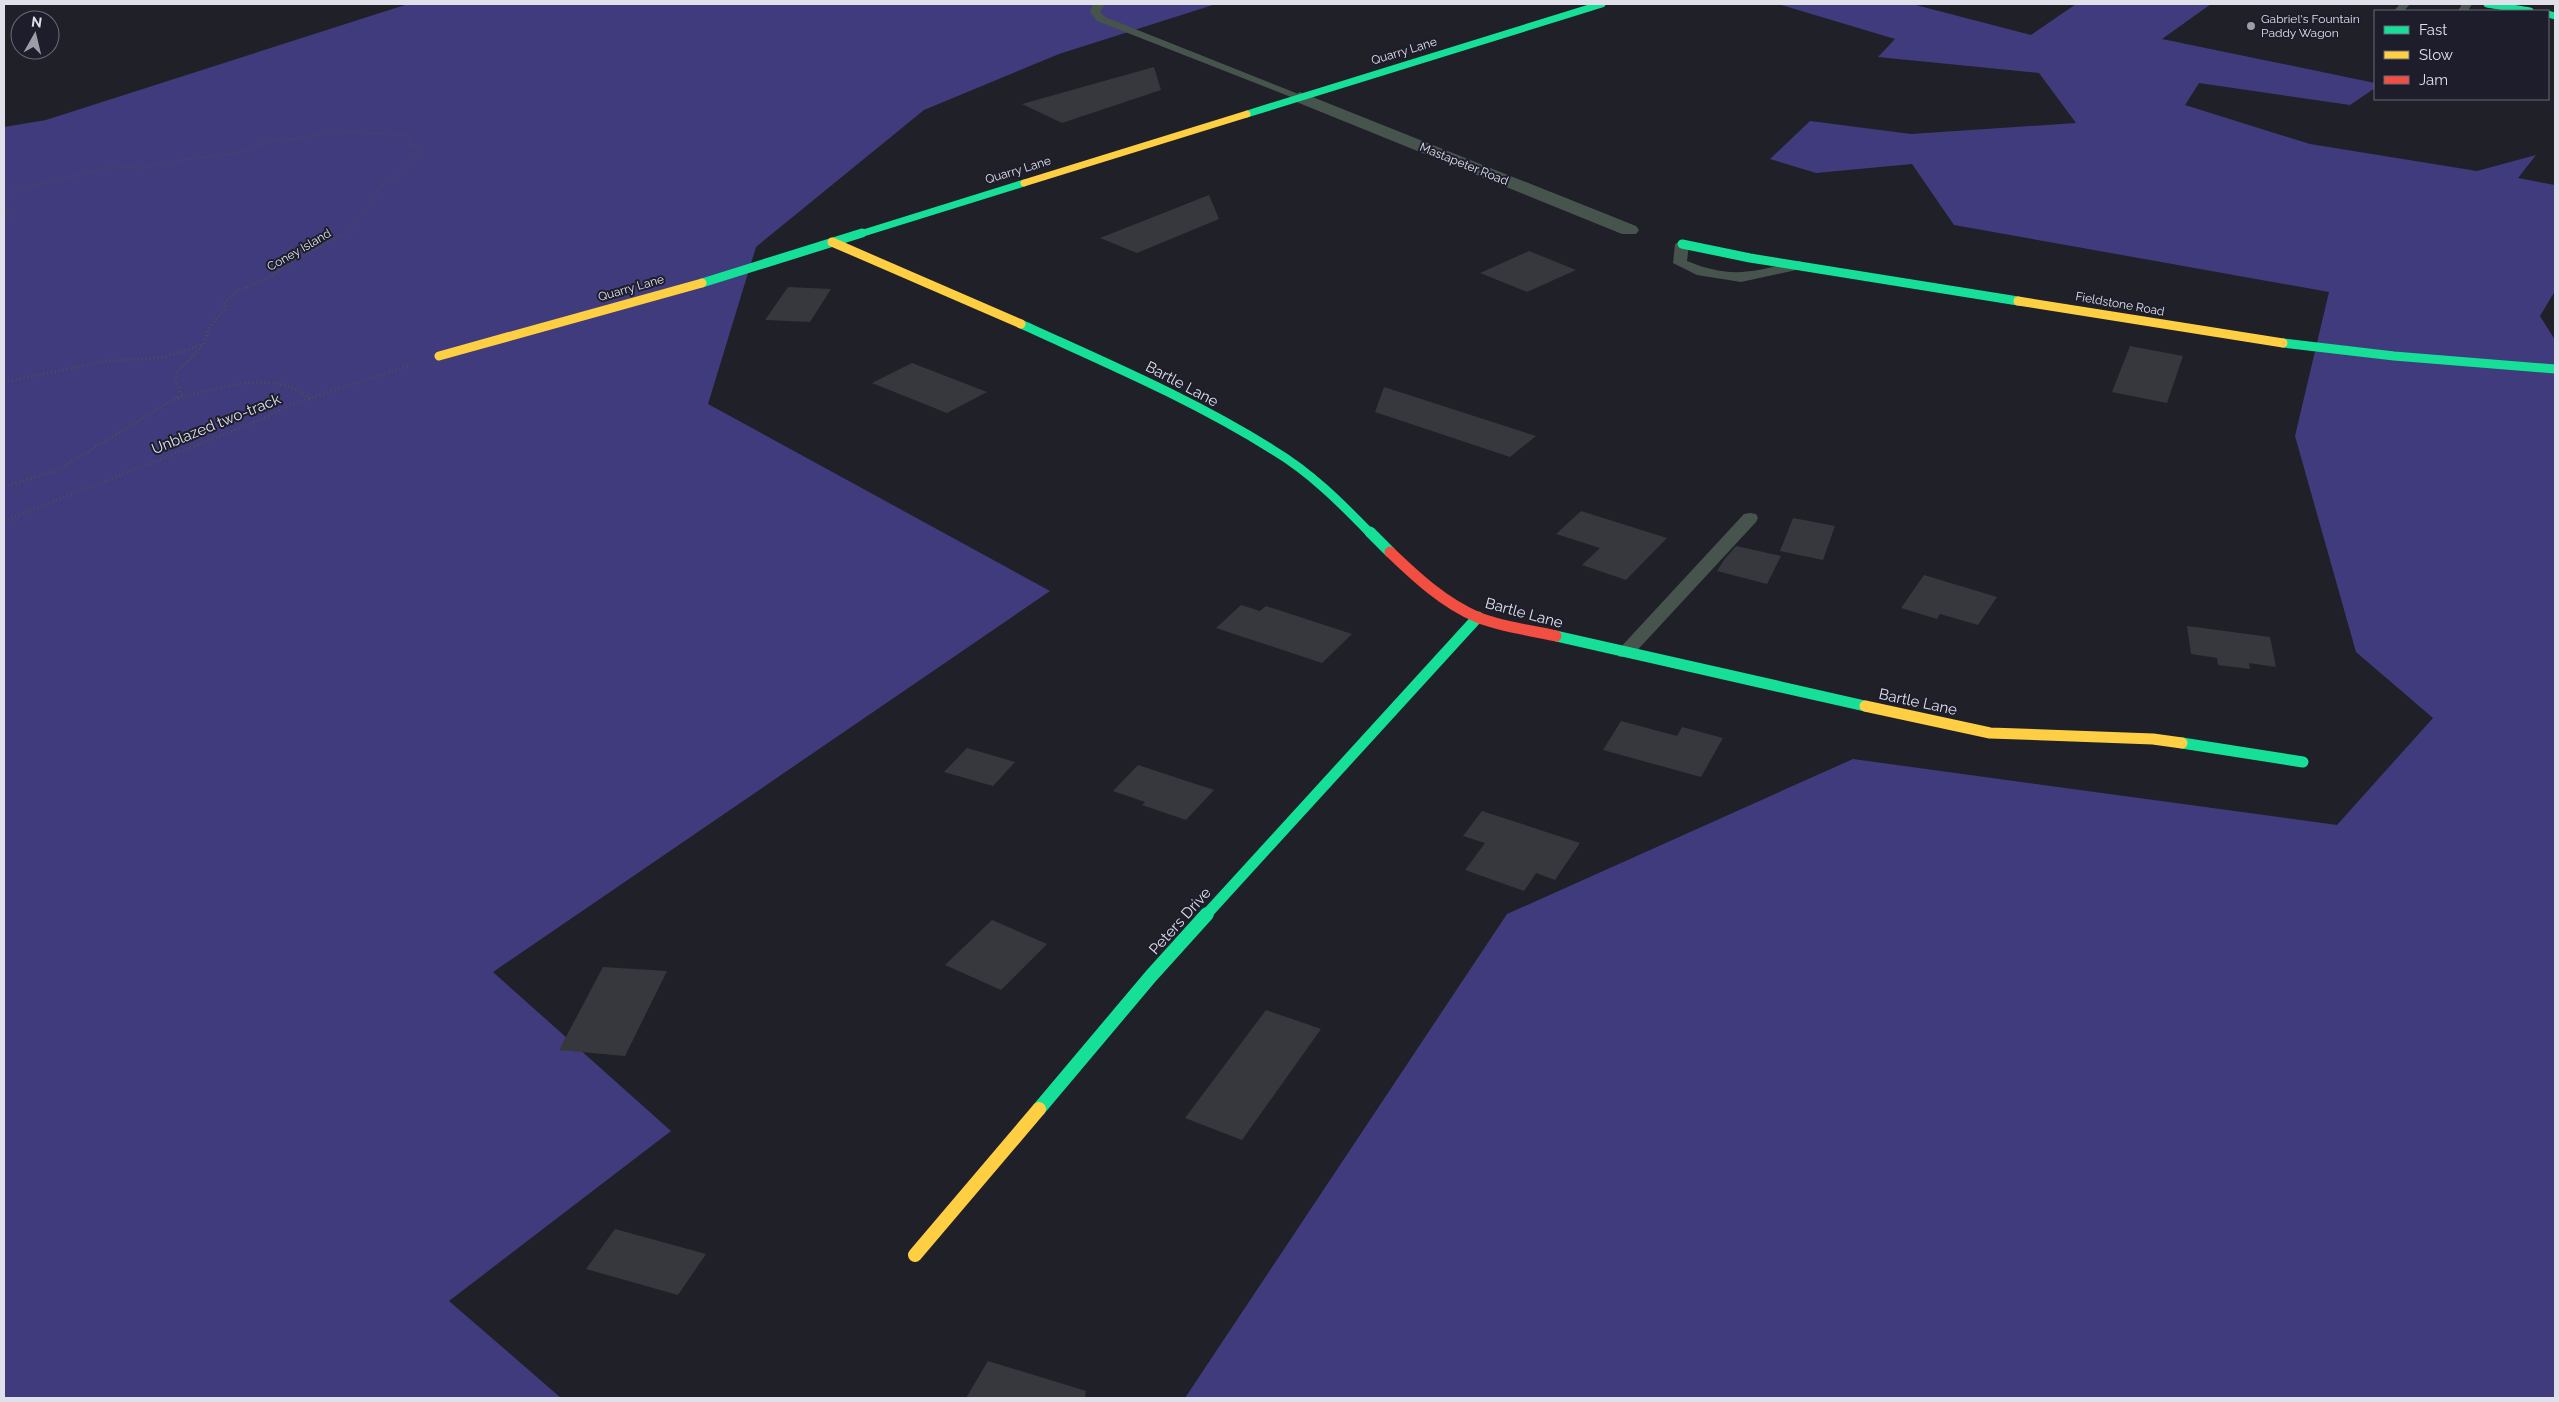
<svg xmlns="http://www.w3.org/2000/svg" width="2559" height="1402" font-family="Raleway,sans-serif">
  <rect width="100%" height="100%" fill="#202028"/>
  <path fill="#403b7c" d="M408 4H1216L1059 54 924 110 756 247 708 404 1050 591 493 972 671 1131 449 1301 561 1398H4V127L46 120Z
    M1778 4H1912L2031 35 2076 4H2211L2162 39 2375 83V88L2350 105 2199 83 2185 105 2310 144 2477 171 2536 155 2518 178 2555 185V291L2540 316 2555 340V1398H1185L1507 914 1853 759 2337 825 2433 718 2356 652 2295 436 2329 292 1954 225 1912 164 1816 173 1770 159 1810 121 1911 134 2076 123 2039 73 1878 57 1895 39Z"/>
  <path fill="#37383e" d="M1154 67 1161 90 1062 123 1022 104Z
    M1209 195 1219 219 1137 253 1100 238Z
    M1529 251 1576 270 1527 292 1480 273Z
    M788 287 831 289 810 322 765 320Z
    M2130 346 2183 356 2167 403 2112 392Z
    M912 363 987 392 947 413 872 383Z
    M1384 387 1536 436 1510 457 1375 412Z
    M1581 511 1667 538 1626 580 1582 565 1600 548 1556 534Z
    M1793 518 1835 526 1823 560 1780 551Z
    M1736 546 1781 556 1767 584 1717 571 1724 560Z
    M1924 575 1997 597 1978 625 1940 614 1937 619 1901 608Z
    M1241 605 1260 611 1266 606 1352 634 1322 663 1216 628Z
    M2187 626 2270 637 2276 667 2249 663 2250 669 2218 665 2217 658 2191 654Z
    M1621 721 1677 736 1682 727 1723 738 1701 777 1603 750Z
    M967 748 1015 762 993 786 944 772Z
    M1138 765 1214 790 1186 820 1142 805 1145 802 1113 791Z
    M1482 811 1580 843 1555 880 1536 873 1524 891 1465 870 1485 843 1463 836Z
    M992 920 1047 944 1001 990 945 965Z
    M603 967 667 971 625 1056 559 1050Z
    M1266 1010 1321 1029 1242 1140 1185 1118Z
    M615 1229 706 1254 678 1295 586 1269Z
    M988 1361 1086 1391 1085 1398H966Z"/>
  <g fill="none" stroke-linecap="round" stroke-linejoin="round">
    <path stroke="#49524e" stroke-width="2" stroke-dasharray="0.5 2.5" stroke-linecap="butt" d="M4 195 49 181 121 166 143 168 166 162 233 154 262 145V142L302 138 330 131 406 135 412 138 408 145 423 146 411 164 380 187 371 206 343 235
      M4 206 7 209 5 210 10 213H4
      M4 222 9 217 5 214"/>
    <path stroke="#49524e" stroke-width="2.5" stroke-dasharray="1 3" stroke-linecap="butt" d="M4 382 107 361 161 358 204 344
      M178 398C221 388 272 368 310 399
      M4 487 56 471 181 395 175 379 177 373 204 344 209 328 226 307 224 303 236 292 266 279 294 260 344 233
      M4 521 257 421 290 405 411 365"/>
    <path fill="#47544d" fill-rule="evenodd" d="M1093 4H1105L1100 12 1105 17 1306 97 1300 100 1296 99 1097 21 1090 12Z
      M2400 4H2410L2404 11H2394Z
      M2462 4H2472L2468 11H2458Z
      M1682 240 1689 244 1687 261C1733 280 1754 271 1800 261L1807 265 1805 268 1741 282 1697 275 1673 263 1675 244Z
      M1750 513 1756 514 1758 518 1756 522 1631 657H1619L1616 653 1619 649 1744 514Z"/>
    <path fill="#47544d" fill-rule="evenodd" d="M1300 92 1636 226 1639 230 1636 234H1622L1294 101 1292 97Z"/>
    <path stroke="#16e098" stroke-width="7" d="M2487 4 2530 11
      M2548 14 2555 16
      M1247 114 1602 4
      M857 235 1024 183"/>
    <path stroke="#16e098" stroke-width="9" d="M1682 244 1750 258 2018 301
      M702 283 862 233
      M1021 324C1106 363 1194 400 1273 450 1310 472 1341 503 1371 534
      M2283 343 2394 356 2555 369"/>
    <path stroke="#16e098" stroke-width="11" d="M1370 532 1390 552
      M1556 636 1865 706
      M2182 743 2303 762
      M1206 915 1478 617"/>
    <path stroke="#16e098" stroke-width="14" d="M1039 1109 1151 976 1207 914"/>
    <path stroke="#ffcf43" stroke-width="7" d="M1024 183 1247 114"/>
    <path stroke="#ffcf43" stroke-width="9" d="M832 242 1021 324
      M2018 301 2283 343
      M439 356 702 283"/>
    <path stroke="#ffcf43" stroke-width="11" d="M1865 706 1990 733 2153 739 2182 743"/>
    <path stroke="#ffcf43" stroke-width="14" d="M915 1255 1039 1109"/>
    <path stroke="#f24e42" stroke-width="11" d="M1390 552C1416 577 1444 603 1477 617 1501 627 1530 630 1556 636"/>
  </g>
  <circle fill="#9c9da5" stroke="#1d1d2b" stroke-width="2" cx="2251" cy="26" r="5"/>
  <g text-anchor="middle" stroke-width="4" stroke-linejoin="round" paint-order="stroke">
    <g font-size="12" fill="#dfe0e9" stroke="#1d1d2b" text-anchor="start">
      <text x="2261" y="23">Gabriel's Fountain<tspan x="2261" dy="14">Paddy Wagon</tspan></text>
    </g>
    <g font-size="12" fill="#dfe0e9" stroke="#1d1d2b">
      <text transform="translate(1404 51) rotate(-17)" y="4">Quarry Lane</text>
      <text transform="translate(1464 164) rotate(22)" y="4">Mastapeter Road</text>
      <text transform="translate(1018 170) rotate(-17)" y="4">Quarry Lane</text>
      <text transform="translate(299 250) rotate(-30)" y="4">Coney Island</text>
      <text transform="translate(631 288) rotate(-16)" y="4">Quarry Lane</text>
      <text transform="translate(2120 304) rotate(10)" y="4">Fieldstone Road</text>
    </g>
    <g font-size="15" fill="#dfe0e9" stroke="#1d1d2b">
      <text transform="translate(1182 384) rotate(28)" y="5">Bartle Lane</text>
      <text transform="translate(216 424) rotate(-22)" y="5">Unblazed two-track</text>
      <text transform="translate(1524 613) rotate(15)" y="5">Bartle Lane</text>
      <text transform="translate(1918 702) rotate(12)" y="5">Bartle Lane</text>
      <text transform="translate(1180 921) rotate(-48)" y="5">Peters Drive</text>
    </g>
  </g>
  <rect width="2559" height="1402" fill="none" stroke="#dfe0e9" stroke-width="10"/>
  <rect x="2374" y="10" width="175" height="90" fill="#1d1d2b" stroke="#6b6b77"/>
  <rect x="2384" y="26" width="25" height="8" fill="#16e098" stroke="#6b6b77"/>
  <text x="2419" y="35" font-size="15" fill="#dfe0e9">Fast</text>
  <rect x="2384" y="51" width="25" height="8" fill="#ffcf43" stroke="#6b6b77"/>
  <text x="2419" y="60" font-size="15" fill="#dfe0e9">Slow</text>
  <rect x="2384" y="76" width="25" height="8" fill="#f24e42" stroke="#6b6b77"/>
  <text x="2419" y="85" font-size="15" fill="#dfe0e9">Jam</text>
  <g transform="translate(35 35) rotate(8)"><circle r="24" fill="#1d1d2b" stroke="#6b6b77"/>
  <path d="M0-4L9 19L0 12L-9 19Z" fill="#9c9da5"/>
  <text y="-8" font-size="14" font-weight="bold" text-anchor="middle" fill="#dfe0e9">N</text>
  </g>
</svg>
